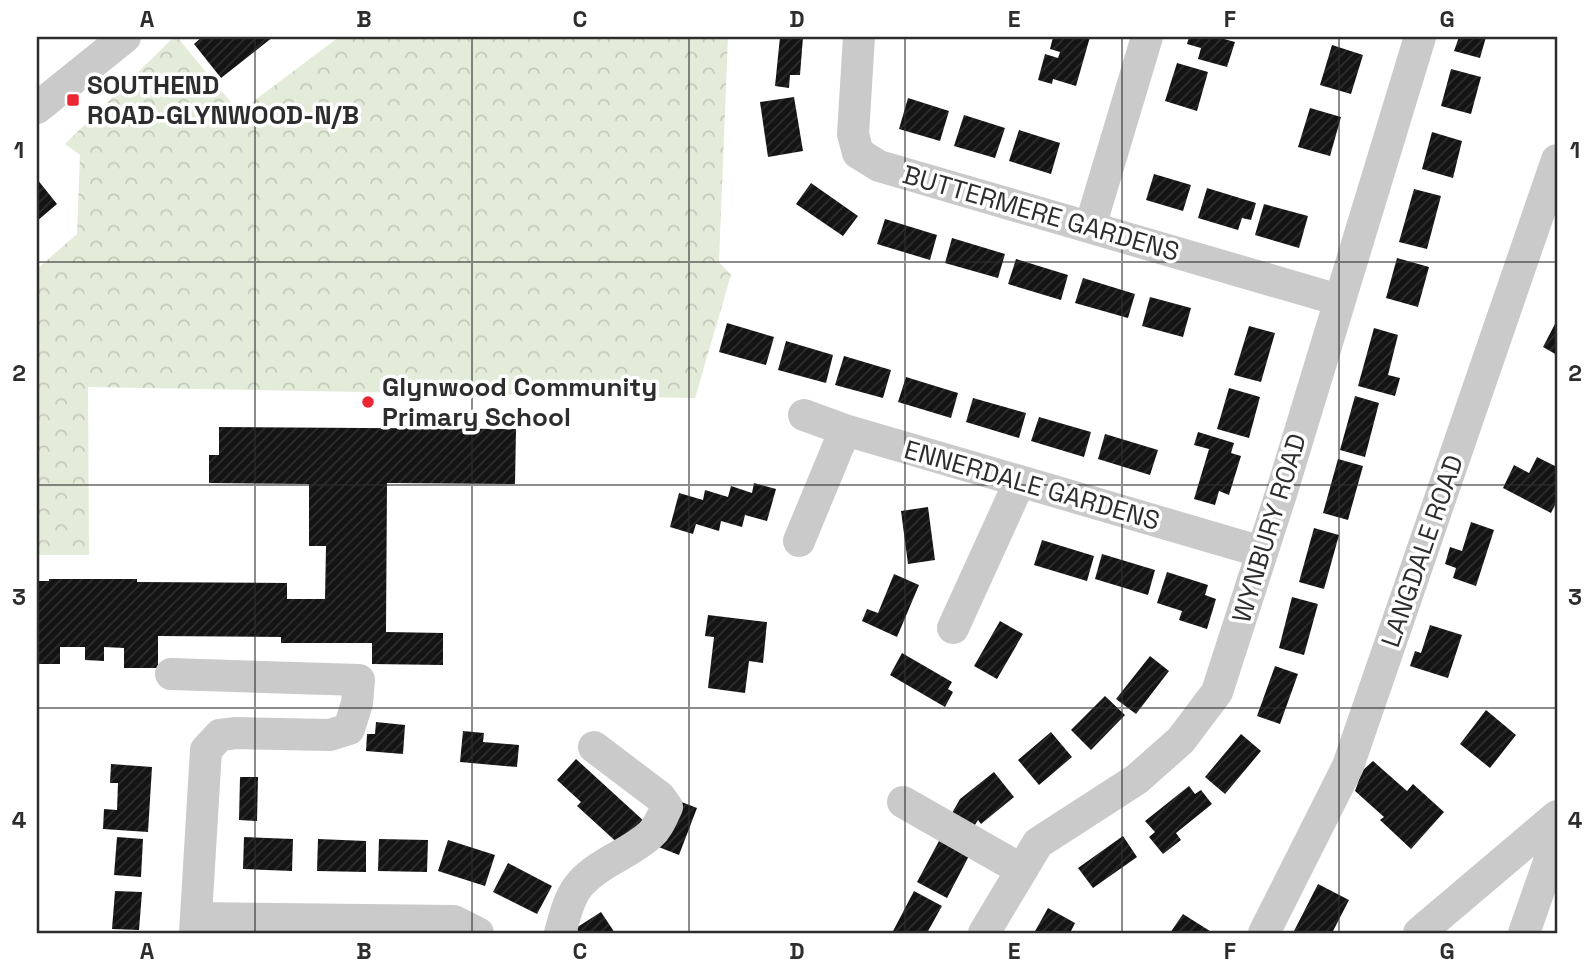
<svg xmlns="http://www.w3.org/2000/svg" width="1594" height="970" font-family="'Space Grotesk',sans-serif">
  <defs>
    <pattern id="park-crowns" width="20" height="18" patternUnits="userSpaceOnUse" patternTransform="scale(1.75)"><rect width="20" height="18" fill="#e3ebd9"/><path d="M2 6a3 3 0 1 1 6 0M12 15a3 3 0 1 1 6 0" fill="none" stroke="#c3cabb"/></pattern>
    <pattern id="building-hatch" width="6" height="6" patternUnits="userSpaceOnUse" patternTransform="scale(1.75)"><rect width="6" height="6" fill="#141414"/><path d="M-1 1l2-2M0 6l6-6M5 7l2-2" fill="none" stroke="#2e2e2e"/></pattern>
  </defs>
  <rect width="100%" height="100%" fill="#fff"/>
  <path fill="url(#park-crowns)" d="M174 37H177L239 112 339 37H728L719 262 731 275 695 398 88 387 89 555H37V269L77 234 80 155 65 144Z"/>
  <path fill="url(#building-hatch)" d="M202 37H273L221 78 194 44Z
    M780 37H803L800 75H790L789 88 775 86Z
    M1053 37H1090L1076 86 1053 79 1052 84 1038 80 1045 54 1058 58 1060 52 1050 49Z
    M1189 37H1217L1235 42 1227 67 1198 59 1201 48 1187 44Z
    M1459 37H1486L1480 58 1454 51Z
    M1332 45 1363 55 1351 94 1320 85Z
    M1177 63 1208 72 1197 111 1165 101Z
    M1451 69 1481 77 1471 114 1441 106Z
    M794 97 803 151 768 157 760 102Z
    M908 98 949 111 940 141 899 129Z
    M1310 108 1341 117 1330 156 1298 147Z
    M964 115 1005 128 995 158 954 146Z
    M1019 130 1060 143 1051 174 1009 161Z
    M1432 132 1462 141 1453 178 1422 169Z
    M1154 174 1191 185 1183 211 1146 200Z
    M37 179 57 204 37 221Z
    M811 183 858 216 843 236 796 204Z
    M1207 188 1256 203 1251 220 1242 218 1238 230 1198 218Z
    M1414 189 1441 196 1427 249 1399 242Z
    M1264 204 1308 216 1299 248 1255 235Z
    M885 219 937 235 930 260 877 244Z
    M952 238 1005 254 998 278 945 263Z
    M1397 258 1429 267 1418 307 1386 298Z
    M1016 259 1068 275 1061 300 1008 284Z
    M1083 278 1135 294 1128 318 1075 303Z
    M1150 297 1191 308 1183 337 1142 326Z
    M1557 320V355L1543 347Z
    M727 323 774 337 766 365 719 352Z
    M1249 326 1275 333 1261 382 1234 375Z
    M1374 328 1398 335 1388 375 1400 378 1395 396 1358 386Z
    M786 341 833 355 826 383 778 370Z
    M844 356 891 370 883 398 835 385Z
    M906 377 958 393 951 418 898 402Z
    M1229 388 1260 397 1249 438 1217 429Z
    M1355 396 1379 403 1365 457 1340 450Z
    M973 398 1026 413 1019 438 966 422Z
    M1039 417 1091 432 1084 457 1031 441Z
    M219 427 516 429 515 484 387 483 386 632 443 633V665L372 664V643H281V637L158 636V668H124V648L104 647V661L85 660V647H60V664H37V581H49V579H137V582L287 583V599H325L326 546H309V484L209 483V455H219Z
    M1198 432 1234 443 1231 453 1241 456 1229 495 1219 491 1215 505 1194 499 1209 449 1194 445Z
    M1105 434 1158 450 1150 475 1098 459Z
    M1537 457 1557 467V501L1551 513 1503 488 1514 465 1529 473Z
    M1338 459 1363 466 1348 520 1323 513Z
    M754 483 776 489 767 521 745 515 742 527 721 521 719 531 696 524 693 534 670 527 679 493 703 500 705 490 728 497 731 486 752 493Z
    M928 507 935 560 908 564 901 511Z
    M1471 522 1494 530 1476 586 1453 578 1456 568 1445 564 1450 547 1462 551Z
    M1314 528 1339 535 1324 589 1299 582Z
    M1042 540 1094 556 1087 581 1034 565Z
    M1102 554 1155 570 1148 595 1095 579Z
    M1167 572 1208 585 1205 595 1216 599 1207 629 1179 620 1182 611 1157 603Z
    M894 574 919 585 897 637 862 621 867 609 878 613Z
    M1292 597 1318 604 1304 655 1279 648Z
    M708 615 767 622 763 663 749 661 745 693 708 688 714 637 705 636Z
    M1000 621 1023 634 997 679 974 666Z
    M1430 625 1462 635 1448 678 1410 666 1415 651 1421 653Z
    M902 653 952 682 948 689 953 692 945 707 890 675Z
    M1150 656 1169 671 1136 714 1116 699Z
    M1275 666 1298 674 1280 724 1257 716Z
    M1105 696 1125 715 1091 750 1071 730Z
    M1486 710 1516 735 1490 768 1460 744Z
    M376 722 405 725 403 754 366 751 367 734H375Z
    M463 731 484 733 483 742 519 745 517 767 460 762Z
    M1051 732 1072 757 1039 785 1018 760Z
    M1241 734 1261 751 1225 794 1205 777Z
    M576 759 645 822 622 847 577 806 581 802 557 780Z
    M1373 761 1407 791 1413 784 1444 812 1411 849 1380 820 1384 817 1355 791 1362 771Z
    M111 764 152 767 148 832 103 829 104 809 117 810 118 783H110Z
    M994 772 1014 797 981 824 978 820 970 833 948 820 960 799Z
    M240 777H258L257 821 239 820Z
    M1189 786 1195 794 1201 790 1212 804 1176 833 1181 840 1163 854 1149 837 1155 832 1145 821Z
    M674 799 697 808 679 855 656 846Z
    M1123 836 1137 857 1093 888 1078 868Z
    M117 837 143 839 141 877 114 875Z
    M244 837 293 839 292 871 243 869Z
    M318 839 366 841V872L317 871Z
    M379 839 428 840 427 872 378 871Z
    M448 840 495 855 485 886 438 871Z
    M939 841 969 856 947 898 917 882Z
    M508 863 552 886 537 914 493 892Z
    M1318 884 1349 900 1332 933H1293Z
    M115 891 142 892 139 930 112 929Z
    M914 891 942 906 927 933H892Z
    M1048 908 1075 923 1070 933H1034Z
    M601 912 615 933H580L576 928Z
    M1183 914 1213 933H1170Z"/>
  <g fill="none" stroke-linecap="round" stroke-linejoin="round">
    <path stroke="#cacaca" stroke-width="32" d="M859 37 853 134 858 153 879 166 1339 300
      M37 108 125 37
      M1090 227 1147 37
      M804 415 845 430 1262 552
      M799 541 845 430
      M953 628 1020 481
      M171 674 359 680 357 703 349 729 330 735 236 733 220 735 206 750 195 933
      M903 802 1022 870
      M196 918 454 921 478 933
      M560 933C565 916 569 896 581 883 600 862 629 854 650 835 658 828 662 817 667 807L660 797 594 747
      M984 933 1038 843 1137 779 1181 740 1217 692 1281 494 1420 37
      M1264 933 1348 766 1557 160
      M1419 933 1557 816
      M1524 933 1557 839"/>
  </g>
  <path fill="none" stroke="#2d2d2d" stroke-width="2" stroke-opacity="0.55" d="M255 37V933M472 37V933M689 37V933M905 37V933M1122 37V933M1339 37V933M37 262H1557M37 485H1557M37 708H1557"/>
  <g fill="#ed2633" stroke="#fff" stroke-width="2.5">
    <rect x="66" y="93" width="14" height="14" rx="3.5"/>
    <circle cx="368" cy="402" r="7"/>
  </g>
  <g text-anchor="middle" stroke-width="7" stroke-linejoin="round" paint-order="stroke">
    <g font-size="26" font-weight="bold" fill="#2d2d2d" stroke="#fff" text-anchor="start">
      <text x="87" y="94">SOUTHEND<tspan x="87" dy="30">ROAD-GLYNWOOD-N/B</tspan></text>
      <text x="382" y="396">Glynwood Community<tspan x="382" dy="30">Primary School</tspan></text>
    </g>
    <g font-size="26" fill="#2d2d2d" stroke="#fff">
      <text transform="translate(1041 213) rotate(16)" y="9">BUTTERMERE GARDENS</text>
      <text transform="translate(1032 485) rotate(16)" y="9">ENNERDALE GARDENS</text>
      <text transform="translate(1269 528) rotate(-73)" y="9">WYNBURY ROAD</text>
      <text transform="translate(1422 551) rotate(-71)" y="9">LANGDALE ROAD</text>
    </g>
  </g>
  <rect width="1594" height="970" fill="none" stroke="#ffffff" stroke-width="77"/>
  <rect x="38" y="38" width="1518" height="894" fill="none" stroke="#2d2d2d" stroke-width="2.5"/>
  <g font-size="23" text-anchor="middle" font-weight="bold" fill="#2d2d2d">
    <text x="147" y="27">A</text>
    <text x="364" y="27">B</text>
    <text x="580" y="27">C</text>
    <text x="797" y="27">D</text>
    <text x="1014" y="27">E</text>
    <text x="1230" y="27">F</text>
    <text x="1447" y="27">G</text>
    <text x="19" y="158">1</text>
    <text x="1575" y="158">1</text>
    <text x="19" y="381">2</text>
    <text x="1575" y="381">2</text>
    <text x="19" y="605">3</text>
    <text x="1575" y="605">3</text>
    <text x="19" y="828">4</text>
    <text x="1575" y="828">4</text>
    <text x="147" y="959">A</text>
    <text x="364" y="959">B</text>
    <text x="580" y="959">C</text>
    <text x="797" y="959">D</text>
    <text x="1014" y="959">E</text>
    <text x="1230" y="959">F</text>
    <text x="1447" y="959">G</text>
  </g>
</svg>
